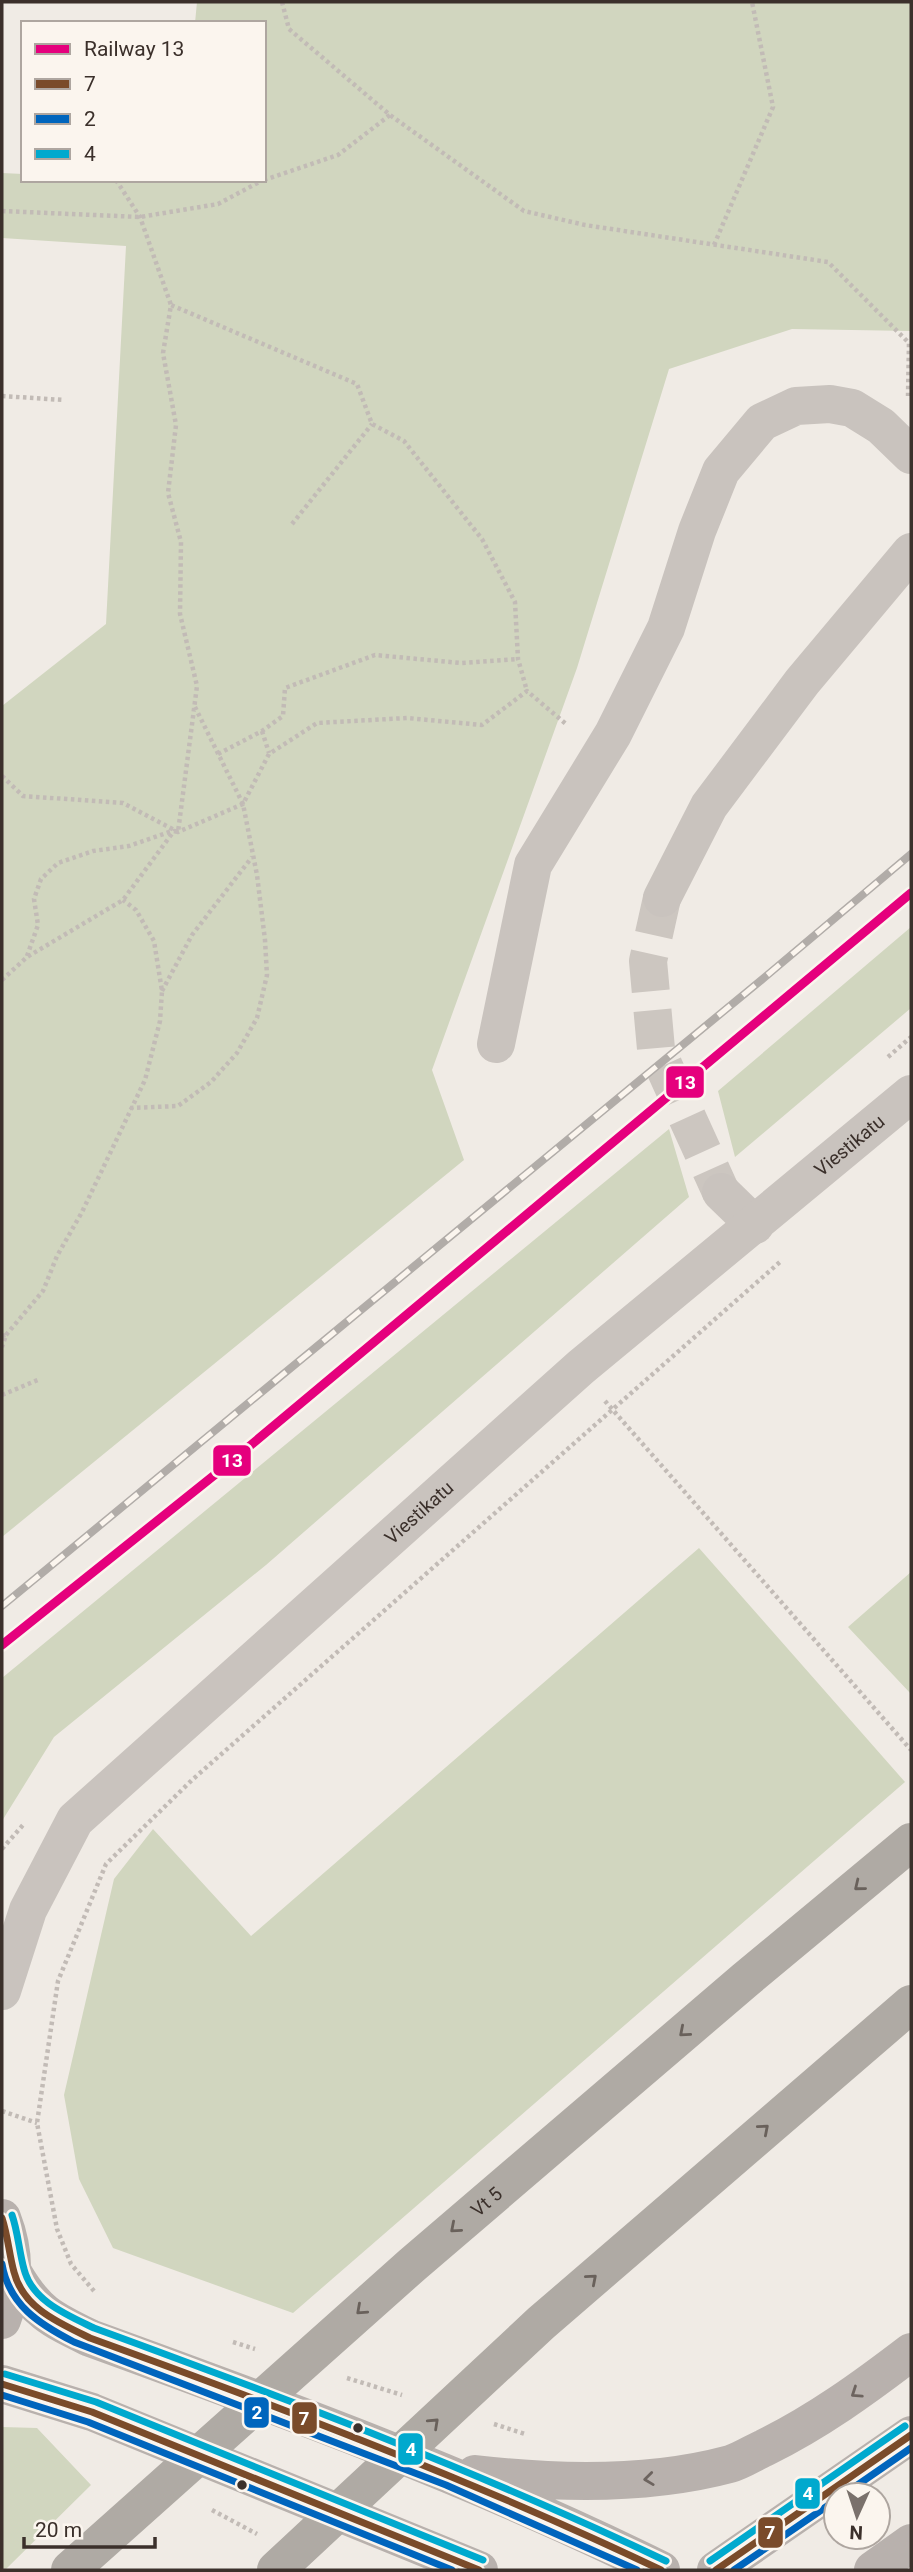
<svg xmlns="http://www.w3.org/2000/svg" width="913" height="2572" font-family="Roboto,sans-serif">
  <rect width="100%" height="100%" fill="#f0ebe5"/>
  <path fill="#d1d6bf" d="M197 2H911V331L792 329 669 369 577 668 432 1070 464 1160 2 1537V706L106 624 126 246 2 238V173L23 174V180H264V23H195Z
    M911 927V1008L735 1157 718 1091Z
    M669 1129 689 1197 266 1565 54 1737 2 1821V1678Z
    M699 1548 905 1782 293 2313 113 2248 79 2179 64 2095 114 1879 153 1829 251 1936Z
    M911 1572V1694L848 1627Z
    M2 2427 37 2428 91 2485 5 2570H2Z"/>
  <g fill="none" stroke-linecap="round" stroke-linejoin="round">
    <path stroke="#ccc6c0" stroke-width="38" stroke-dasharray="38 19" stroke-linecap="butt" d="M662 898 648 961 656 1049 721 1192"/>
    <path stroke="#c2bbb6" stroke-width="4.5" stroke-dasharray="3.5 3.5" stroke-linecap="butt" d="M282 2 289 29 390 115 524 211 585 225 828 262 909 343 908 396
      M116 180 140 217 171 305
      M264 180 338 155 390 115
      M2 211 140 217 218 204 263 180
      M714 245 773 107 752 2
      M2 396 64 400
      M292 524 372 424
      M262 731 269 753
      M218 754 262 731 283 716 285 688 375 655 461 663 517 659
      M2 776 23 796 123 803 178 832 243 804 269 754 317 723 407 718 482 725 527 691 566 724
      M27 956 38 925 34 899 41 879 58 863 93 851 129 846 172 831
      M2 980 27 957 123 900 174 831 178 832 197 686 180 614 181 542 168 493 176 425 163 353 171 305 357 384 372 424 404 441 482 539 515 602 518 659 527 691
      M162 991 192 935 252 857
      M888 1057 911 1037
      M130 1108 178 1106 211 1082 237 1053 257 1018 267 975 265 940 257 875 243 804 194 705
      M6 1335 43 1291 57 1256 82 1212 145 1080 160 1021 162 991 154 941 136 910 123 900
      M2 1336 6 1335 2 1347
      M2 1395 40 1379
      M605 1401 911 1750
      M2 1849 23 1825
      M2 2111 37 2123
      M94 2291 71 2264 57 2229 37 2123 58 1981 106 1864 192 1780 781 1261
      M233 2342 255 2349
      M347 2378 402 2395
      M494 2424 525 2434
      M212 2510 257 2534"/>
    <g stroke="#c9c3be" stroke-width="38">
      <path d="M662 898 709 806 802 682 911 552"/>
      <path d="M496 1044 533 865 613 734 666 628 697 531 721 471 762 422 796 406 830 404 852 408 881 426 911 455"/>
      <path d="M721 1192 755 1225"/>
      <path id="s1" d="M2 1991 28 1910 75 1820 581 1367 911 1094"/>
    </g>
    <path stroke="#b8b1ad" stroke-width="38" d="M2 2218C16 2254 15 2285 2 2320
      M14 2274C36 2312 51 2319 90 2338 283 2408 477 2479 661 2570
      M2 2384 92 2412 479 2570
      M475 2474C559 2484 648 2486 730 2464 741 2461 753 2453 764 2448 817 2422 864 2388 911 2352
      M716 2570 911 2435
      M873 2570 911 2543"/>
    <g stroke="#afaaa4" stroke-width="38">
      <path id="s2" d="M70 2570 412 2265 745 1980 911 1842"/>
      <path d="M276 2570 541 2323 911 2004"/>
    </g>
    <g stroke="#b1aca8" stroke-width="8">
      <path id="rail" d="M2 1606 765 977 911 854"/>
    </g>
    <use href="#rail" stroke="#fbf5ee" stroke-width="5" stroke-dasharray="16" stroke-linecap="butt"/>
    <g stroke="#fbf5ee" stroke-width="12">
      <path id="bus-1" d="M2 2218C8 2236 9 2254 14 2272 23 2308 59 2323 90 2338 283 2408 475 2481 661 2570
        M2 2384 92 2412 479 2570
        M716 2570 911 2435"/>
    </g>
    <g stroke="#fbf5ee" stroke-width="12">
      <path id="bus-2" d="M2 2264C9 2305 39 2324 74 2342L446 2485 637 2570
        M2 2395 88 2422 452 2570
        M843 2495 911 2448
        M734 2570 836 2500"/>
    </g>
    <g stroke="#fbf5ee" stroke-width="12">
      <path id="bus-3" d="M12 2215C18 2232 19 2251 24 2269 32 2301 67 2315 94 2328 288 2399 480 2472 666 2561
        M5 2374 96 2402 483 2560
        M710 2561 905 2426"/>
    </g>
    <use href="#bus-1" stroke="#7a4b2a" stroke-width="7"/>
    <use href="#bus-2" stroke="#0065bd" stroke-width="7"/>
    <use href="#bus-3" stroke="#00a9ce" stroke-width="7"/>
    <g stroke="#fbf5ee" stroke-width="14">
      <path id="rail-1" d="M2 1645 227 1465 911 893"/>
    </g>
    <use href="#rail-1" stroke="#e5007d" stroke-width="9"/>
  </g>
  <defs><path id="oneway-chevron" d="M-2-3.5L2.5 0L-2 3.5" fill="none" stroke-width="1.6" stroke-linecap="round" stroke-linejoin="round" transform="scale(1.75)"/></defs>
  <g stroke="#69615b">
    <use href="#oneway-chevron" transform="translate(859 1886) rotate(141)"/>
    <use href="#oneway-chevron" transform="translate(684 2032) rotate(139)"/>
    <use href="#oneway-chevron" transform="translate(764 2129) rotate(-41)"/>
    <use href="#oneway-chevron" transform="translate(455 2228) rotate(139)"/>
    <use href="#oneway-chevron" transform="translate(592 2279) rotate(-41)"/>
    <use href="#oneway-chevron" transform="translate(361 2310) rotate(138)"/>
    <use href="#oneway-chevron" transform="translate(434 2423) rotate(-43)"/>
  </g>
  <g stroke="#6d645f">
    <use href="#oneway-chevron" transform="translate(856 2393) rotate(146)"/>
    <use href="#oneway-chevron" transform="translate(649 2479) rotate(173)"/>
  </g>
  <g fill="#3b302b" stroke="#fbf5ee" stroke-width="2.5">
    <circle cx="358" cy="2428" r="6"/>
    <circle cx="242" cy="2485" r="6"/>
  </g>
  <g text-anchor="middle" stroke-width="6" stroke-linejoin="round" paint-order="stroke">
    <g font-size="19" fill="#3b302b" stroke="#fbf5ee">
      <text dy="7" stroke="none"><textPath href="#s1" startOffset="1214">Viestikatu</textPath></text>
      <text dy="7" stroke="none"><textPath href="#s1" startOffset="648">Viestikatu</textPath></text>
      <text dy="7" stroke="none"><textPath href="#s2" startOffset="556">Vt 5</textPath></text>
    </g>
  </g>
  <g stroke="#fbf5ee" stroke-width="2.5">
    <rect x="665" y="1065" width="40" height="34" rx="7" fill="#e5007d"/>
    <rect x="212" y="1444" width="40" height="33" rx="7" fill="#e5007d"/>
    <rect x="243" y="2396" width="27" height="33" rx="7" fill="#0065bd"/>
    <rect x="291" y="2401" width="27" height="34" rx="7" fill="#7a4b2a"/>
    <rect x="397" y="2432" width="27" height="34" rx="7" fill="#00a9ce"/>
    <rect x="794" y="2477" width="27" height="33" rx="7" fill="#00a9ce"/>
    <rect x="757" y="2516" width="27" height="33" rx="7" fill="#7a4b2a"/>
  </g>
  <g font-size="19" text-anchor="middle" font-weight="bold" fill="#fff">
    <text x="685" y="1089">13</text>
    <text x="232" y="1467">13</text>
    <text x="257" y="2419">2</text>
    <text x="304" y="2425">7</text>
    <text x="411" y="2456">4</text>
    <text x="808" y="2500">4</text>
    <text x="770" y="2539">7</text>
  </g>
  <rect width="913" height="2572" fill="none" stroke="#3b302b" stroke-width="7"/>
  <rect x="21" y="21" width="245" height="161" fill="#fbf5ee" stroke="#aea6a0" stroke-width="2"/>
  <rect x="35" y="44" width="35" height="10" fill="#e5007d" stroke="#aea6a0" stroke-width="2"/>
  <text x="84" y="56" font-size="21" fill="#3b302b">Railway 13</text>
  <rect x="35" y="79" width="35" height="10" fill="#7a4b2a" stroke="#aea6a0" stroke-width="2"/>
  <text x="84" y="91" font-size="21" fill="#3b302b">7</text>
  <rect x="35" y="114" width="35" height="10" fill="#0065bd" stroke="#aea6a0" stroke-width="2"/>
  <text x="84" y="126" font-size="21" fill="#3b302b">2</text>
  <rect x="35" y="149" width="35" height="10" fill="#00a9ce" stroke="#aea6a0" stroke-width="2"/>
  <text x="84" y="161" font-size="21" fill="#3b302b">4</text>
  <g transform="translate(857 2516) rotate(183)"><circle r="33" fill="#fbf5ee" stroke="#aea6a0" stroke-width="2"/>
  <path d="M0-5L12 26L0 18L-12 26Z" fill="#7a716c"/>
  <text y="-10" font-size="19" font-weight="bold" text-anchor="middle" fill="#3b302b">N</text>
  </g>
  <path d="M24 2537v10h131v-10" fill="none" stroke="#3b302b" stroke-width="3.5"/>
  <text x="35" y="2537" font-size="21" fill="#3b302b" stroke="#fbf5ee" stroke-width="5" paint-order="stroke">20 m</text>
</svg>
